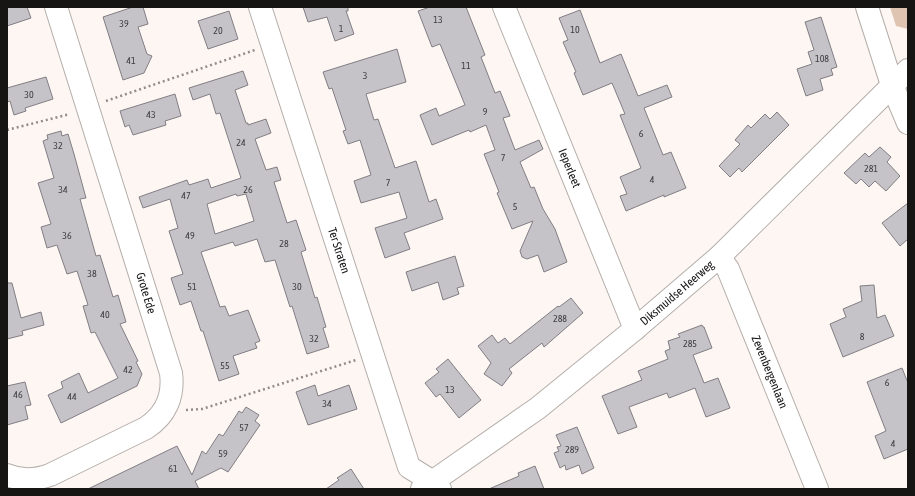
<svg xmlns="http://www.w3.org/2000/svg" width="915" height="496" font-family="'Asap Condensed',sans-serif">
  <rect width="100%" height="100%" fill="#fdf6f2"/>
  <path fill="#e0c4b2" d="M890 7H908V29L896 26Z"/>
  <path fill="#c5c2c8" stroke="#817e84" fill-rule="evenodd" d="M7 7H27L31 18 7 26Z
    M133 7H143L148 24 138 27 147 54 152 56 144 73 123 80 103 17Z
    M303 7H348V11H346L354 34 335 41 327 17 308 22Z
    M430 7H466L485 55 481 57 495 93 500 91 510 116 503 118 515 150 539 140 543 149 520 162 531 188 534 187 543 209 555 229 567 262 544 272 538 255 527 259 522 257 520 251 533 221 512 229 497 193 499 192 484 154 495 150 486 125 470 132 469 130 432 145 420 115 436 108 439 116 465 105 440 44 432 47 418 11Z
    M580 10 600 63 621 54 638 96 667 85 672 97 644 108 663 155 671 152 686 188 664 197V195L626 211 620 196 627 194 620 177 641 168 620 115 625 114 612 83 583 95 574 73 576 72 563 42 568 40 559 18Z
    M229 11 238 39 208 49 198 21Z
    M821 17 837 67 831 69 833 75 820 79 823 90 806 96 797 69 812 64 808 52 814 50 805 22Z
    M397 49 406 82 366 94 374 120 378 119 395 168 416 161 429 202 436 199 443 219 404 233 410 249 385 258 375 228 407 218 399 192 361 203 354 181 371 175 360 140 348 144 343 131 346 130 332 88 329 89 323 72Z
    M243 71 248 85 235 90 246 123H248V125L266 119 271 133 255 139 266 170 277 167 281 180 274 182 287 223 296 220 306 250 301 252 315 298 317 297 326 327 323 328 329 347 307 354 292 306 290 307 275 260 265 262 257 239 235 246 233 242 201 252 220 307 225 306 229 316 248 310 260 341 255 343 257 348 233 356 239 374 219 381 203 331H201L191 301 180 305 171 278 183 274 169 231 178 228 170 199 143 208 139 197 187 180 189 185 208 179 211 188 241 178 220 113 216 114 210 94 193 100 189 88ZM236 194 237 196 246 194 254 221 215 234 207 204Z
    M46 77 53 99 25 108 26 111 14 115 10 101 7 102V88Z
    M175 94 181 116 165 121 166 125 133 135 129 125 125 127 120 111Z
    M777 112 789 125 742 172 739 168 730 177 719 166 740 144 735 140 748 125 751 128 765 114 770 119Z
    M61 131 62 136 68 134 74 154 86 198 80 199 96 256 100 255 113 297 118 295 126 322 120 324 138 361 136 362 142 374 137 386 61 423 48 395 63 388 61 382 79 373 88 393 118 378 95 332 91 333 83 306 88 305 77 271 67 274 57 245 47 248 41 227 51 224 38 183 54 178 43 141 48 139 47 135Z
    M880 147 891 157 887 162 900 176 886 191 875 181 869 187 861 179 856 184 844 173 865 153 869 157Z
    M908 203V239L900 246 882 223Z
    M455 256 464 286 457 288 459 294 443 300 438 282 412 291 406 272Z
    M7 283H12L21 318 41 312 44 325 22 331 23 335 7 339Z
    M874 285 877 318 885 315 894 336 843 357 830 324 846 317 843 309 862 301 860 286Z
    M571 298 583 313 544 347 542 343 509 369 512 373 502 386 484 374 491 363 478 346 492 335 498 343 505 338 510 344 558 306 559 307Z
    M702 325 703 327H704L712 348 693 355 704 383 718 378 730 408 706 417 695 388 669 398 667 393 629 407 637 427 618 434 602 396 642 380 638 371 668 359 665 351 670 349 668 341 680 337 678 334Z
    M448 359 481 400 459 418 440 394 436 397 425 383 439 372 436 369Z
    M902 368 908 383V449L884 459 875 436 886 431 867 382Z
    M25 382 31 405 25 406 28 419 7 425V386Z
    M315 385 318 396 349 385 357 409 308 425 296 392Z
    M246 407 259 415 255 421 260 425 228 472 221 468 195 481 199 489H88L177 446 192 475 202 451 206 454 219 434 223 436 239 411 242 413Z
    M577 427 594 468 582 474 579 465 566 470 565 465 560 468 554 453 559 451 557 447 561 446 556 435Z
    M535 466 544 489H489L519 476 518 473Z
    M351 469 364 489H326L339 480 337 478Z"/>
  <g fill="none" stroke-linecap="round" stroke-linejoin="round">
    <g stroke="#b4aeaa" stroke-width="24">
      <g id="minor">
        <path id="s1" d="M260 7 409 467 433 482 440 489"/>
        <path id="s2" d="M504 7 635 329"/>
        <path d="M867 7 892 85 908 123"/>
        <path id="s3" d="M719 257 728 269 817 489"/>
        <path d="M7 475C21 481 36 480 50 475L146 428C166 415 174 396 171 373L56 7"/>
        <path id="s4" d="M422 489 538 408 635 329 719 257 908 70"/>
      </g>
    </g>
    <path stroke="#918c89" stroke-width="2.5" stroke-dasharray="2 3" stroke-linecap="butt" d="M106 101 255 50
      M7 130 70 114
      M186 410 202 409 356 360"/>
    <use href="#minor" stroke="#fff" stroke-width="22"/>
  </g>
  <g text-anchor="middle" stroke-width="3.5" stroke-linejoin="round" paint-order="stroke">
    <g font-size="10" fill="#424041">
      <text x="438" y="23">13</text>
      <text x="124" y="27">39</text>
      <text x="341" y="32">1</text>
      <text x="575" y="33">10</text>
      <text x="218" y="34">20</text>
      <text x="822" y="62">108</text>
      <text x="131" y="64">41</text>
      <text x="466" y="69">11</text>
      <text x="365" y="79">3</text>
      <text x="29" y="98">30</text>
      <text x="485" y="115">9</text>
      <text x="151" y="118">43</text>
      <text x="641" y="137">6</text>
      <text x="241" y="146">24</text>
      <text x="58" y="149">32</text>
      <text x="503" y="161">7</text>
      <text x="871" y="172">281</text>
      <text x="652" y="183">4</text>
      <text x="388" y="186">7</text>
      <text x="63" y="193">34</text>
      <text x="248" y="193">26</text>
      <text x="186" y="199">47</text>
      <text x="515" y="210">5</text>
      <text x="67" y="239">36</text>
      <text x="190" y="239">49</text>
      <text x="284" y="247">28</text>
      <text x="92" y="277">38</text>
      <text x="192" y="290">51</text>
      <text x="297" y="290">30</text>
      <text x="105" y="318">40</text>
      <text x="560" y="322">288</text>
      <text x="862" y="340">8</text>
      <text x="314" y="342">32</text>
      <text x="690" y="347">285</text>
      <text x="225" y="369">55</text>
      <text x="128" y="373">42</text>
      <text x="887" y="386">6</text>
      <text x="450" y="393">13</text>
      <text x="18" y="398">46</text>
      <text x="72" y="400">44</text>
      <text x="327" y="407">34</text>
      <text x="244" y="431">57</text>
      <text x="893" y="447">4</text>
      <text x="572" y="453">289</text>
      <text x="223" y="457">59</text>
      <text x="173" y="472">61</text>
    </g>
    <g font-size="12" fill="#171514" stroke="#fff">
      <text dy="4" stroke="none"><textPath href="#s2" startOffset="174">Ieperleet</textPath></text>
      <text dy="4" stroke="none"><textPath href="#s1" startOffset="256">Ter Straten</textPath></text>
      <text transform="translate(146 293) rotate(73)" y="4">Grote Ede</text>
      <text dy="4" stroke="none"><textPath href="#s4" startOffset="322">Diksmuidse Heerweg</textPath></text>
      <text dy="4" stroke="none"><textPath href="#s3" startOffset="126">Zevenbergenlaan</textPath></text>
    </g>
  </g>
  <rect width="915" height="496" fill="none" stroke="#171514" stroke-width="16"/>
</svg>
